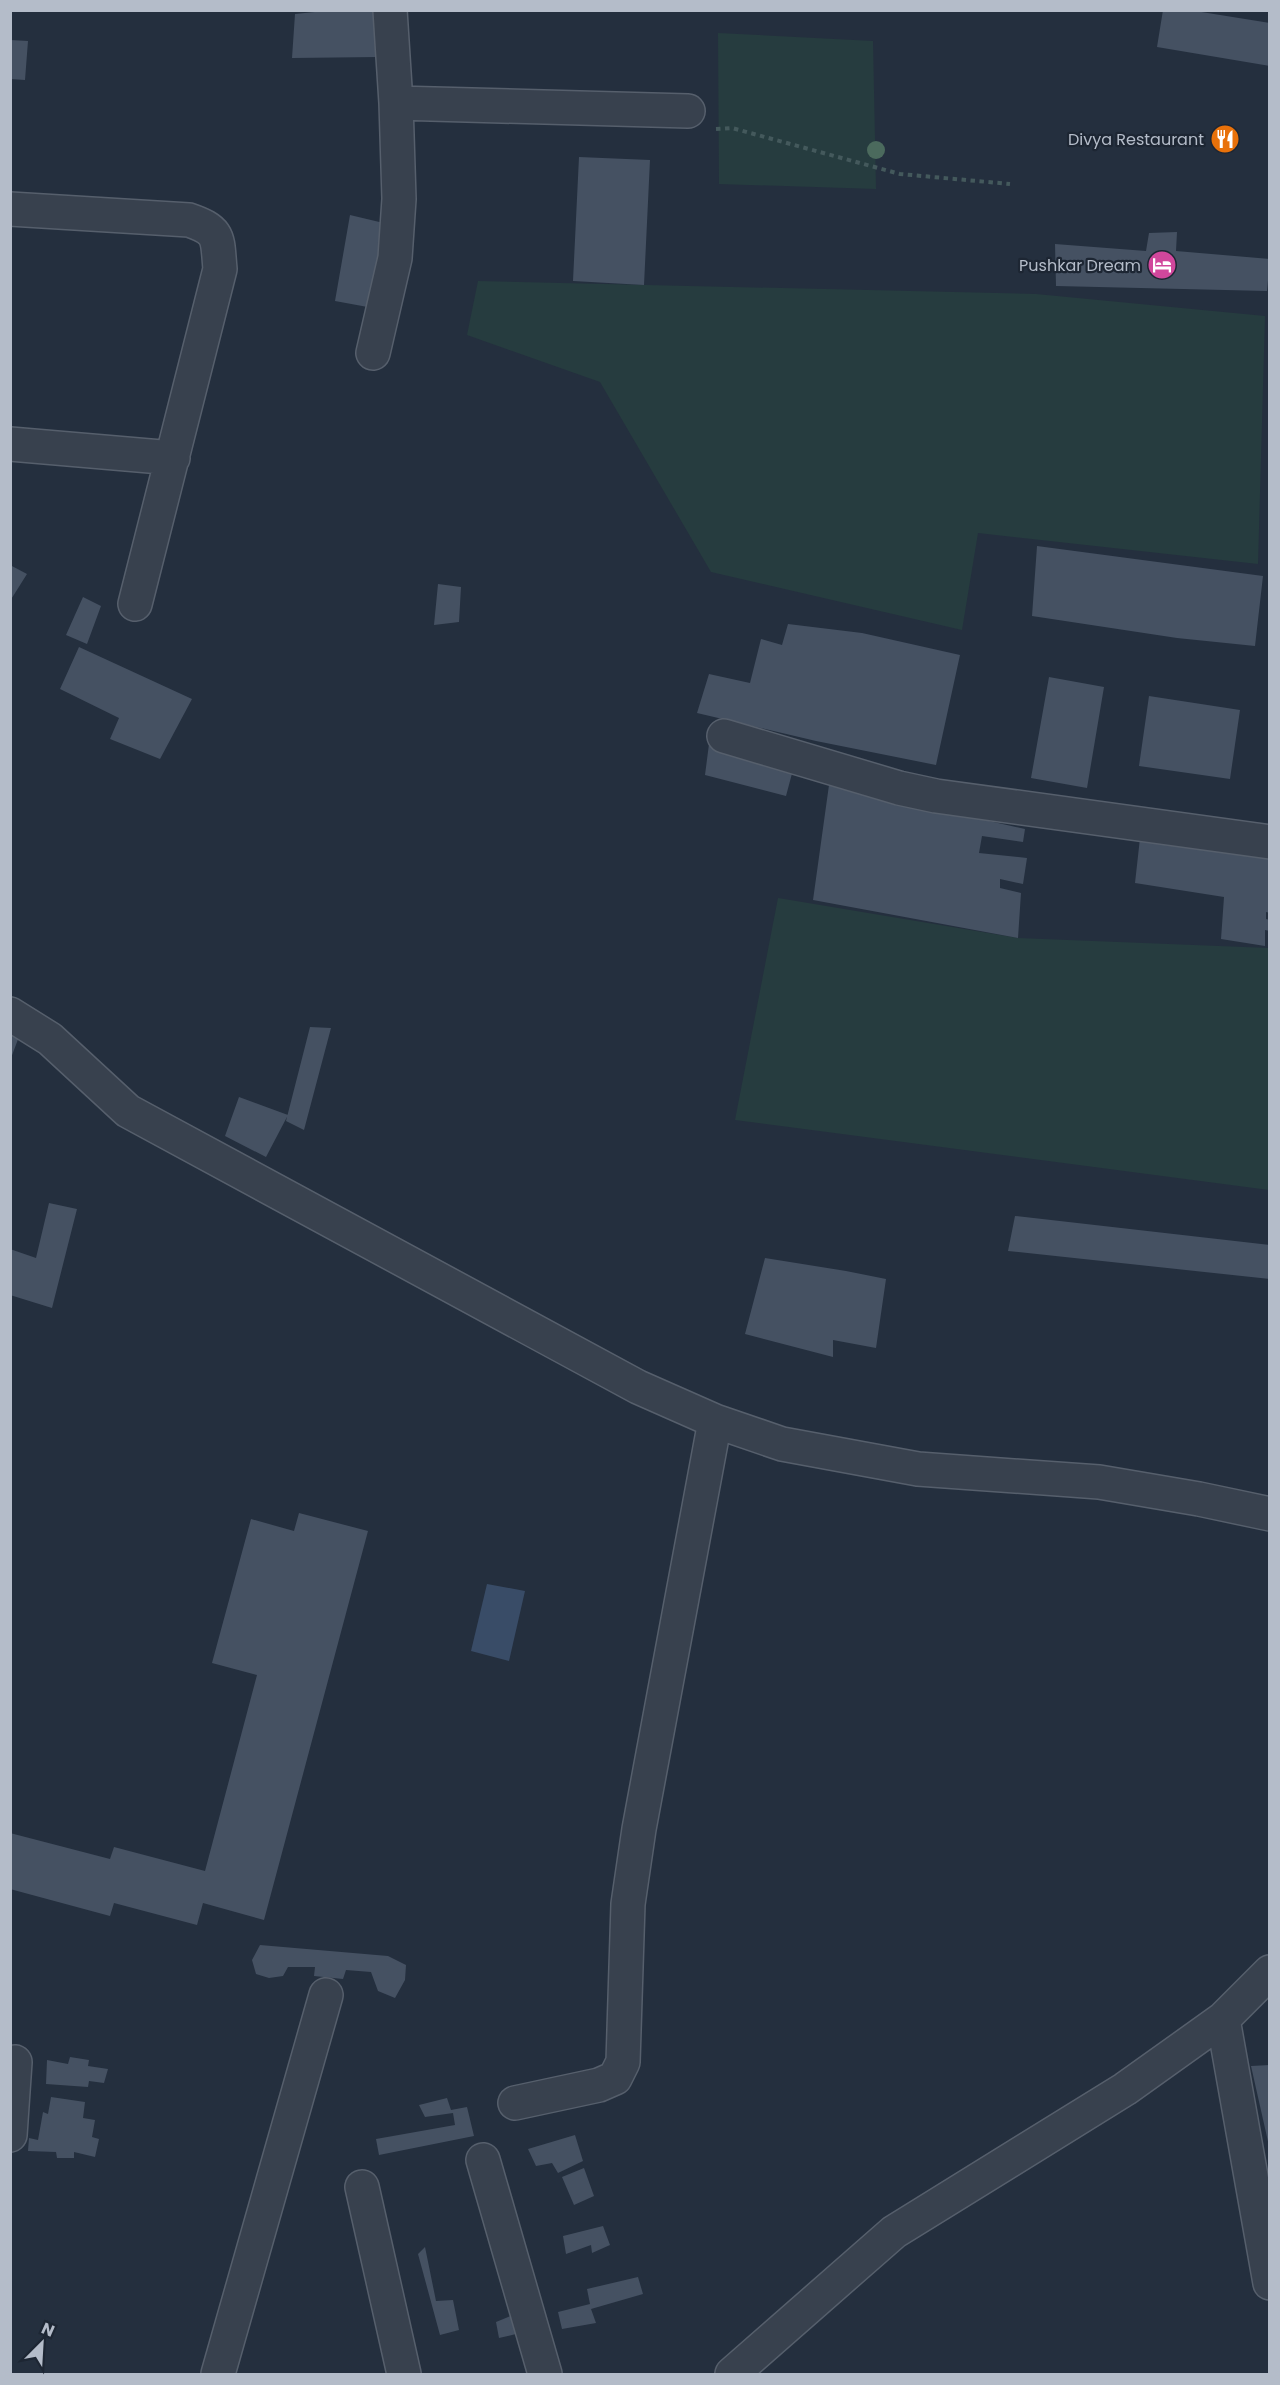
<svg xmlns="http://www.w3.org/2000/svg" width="1280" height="2385" font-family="Poppins,sans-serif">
  <rect width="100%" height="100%" fill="#242f3e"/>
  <path fill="#263c3f" d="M718 33 873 41 876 189 719 184Z
    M478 281 1036 294 1265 316 1258 564 978 533 962 630 711 572 600 382 467 335Z
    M778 898 1018 938 1269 948V1190L735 1120Z"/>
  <path fill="#394c67" d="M487 1584 525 1591 509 1661 471 1651Z"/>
  <path fill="#455162" d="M334 10H377L378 57 292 58 295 14Z
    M1163 10H1189L1270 23V66L1157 47Z
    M10 40 28 41 25 80 10 79Z
    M579 157 650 160 644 285 573 281Z
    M350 215 392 225 373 308 335 301Z
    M1177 232 1176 251 1270 259 1267 291 1056 286 1055 244 1146 251 1149 233Z
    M1037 546 1263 576 1255 646 1177 638 1032 616Z
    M10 565 27 574 10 601Z
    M438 584 461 587 459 622 434 625Z
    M83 597 101 606 87 644 66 635Z
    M788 624 862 633 960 655 936 765 816 741 697 713 709 674 750 683 761 639 782 645Z
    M79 647 192 699 160 759 110 739 119 718 60 689Z
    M1049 677 1104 687 1087 788 1031 778Z
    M1149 696 1240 710 1230 779 1139 766Z
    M709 744 794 766 786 796 705 775Z
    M829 785 1025 829 1023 842 982 836 979 853 1027 858 1023 884 1000 879V888L1021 893 1018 938 813 900Z
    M1140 838 1270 857V913L1266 912V919L1270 920V931L1265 930V946L1221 939 1224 897 1135 883Z
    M310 1027 331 1028 304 1130 286 1121Z
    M10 1029 20 1034 11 1058H10Z
    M239 1097 288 1115 266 1157 225 1136Z
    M49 1203 77 1209 52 1308 10 1295V1249L36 1258Z
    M1015 1216 1270 1245V1279L1008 1251Z
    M765 1258 846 1271 886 1279 876 1348 833 1340V1357L745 1334Z
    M299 1513 368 1531 264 1920 203 1903 197 1925 114 1903 110 1916 10 1889V1833L110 1859 114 1847 205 1871 257 1675 212 1663 251 1519 294 1531Z
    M260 1945 388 1956 406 1965 405 1980 395 1998 378 1991 371 1972 346 1970 343 1979 314 1976 315 1967H288L283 1976 269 1978 256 1974 252 1960Z
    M70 2057 89 2060 88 2066 108 2069 104 2083 89 2081 88 2087 46 2084 47 2060 68 2064Z
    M1270 2065V2146H1269L1251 2066Z
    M51 2097 85 2102 83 2118 95 2120 92 2137 99 2139 95 2157 74 2152V2158H57L56 2152 28 2151 29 2138 38 2140 43 2112 48 2114Z
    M447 2098 451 2110 467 2107 474 2136 379 2155 376 2139 455 2125 453 2113 425 2117 419 2105Z
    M575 2135 583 2161 558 2173 552 2163 536 2166 528 2149Z
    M584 2168 594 2196 574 2205 562 2177Z
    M603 2226 610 2245 592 2253 591 2245 566 2254 563 2236Z
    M425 2247 436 2301 453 2300 459 2330 440 2335 418 2254Z
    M638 2277 643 2294 591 2309 596 2323 562 2329 558 2312 590 2304 587 2289Z
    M513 2315 516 2334 499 2338 496 2322Z"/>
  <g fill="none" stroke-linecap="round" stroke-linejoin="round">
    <g stroke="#565f6c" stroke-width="36">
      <path id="minor" d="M396 103 688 111
        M10 209 189 220C221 231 217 238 220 269L135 604
        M373 353 395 258 399 199 396 103 390 10
        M10 444 173 458
        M724 736 899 788 936 796 1270 842
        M10 1014 50 1039 128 1111 638 1387 715 1421 782 1444 918 1469 1099 1482 1199 1499 1270 1514
        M1223 2019 1270 2283
        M515 2103 599 2085 615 2078 623 2062 628 1904 639 1829 715 1421
        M10 2135 15 2062
        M483 2160 545 2374
        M362 2187 404 2374
        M218 2374 326 1995
        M732 2374 894 2232 1125 2089 1223 2019 1270 1972"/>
    </g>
    <path stroke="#44595c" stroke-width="4" stroke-dasharray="4.5 4.5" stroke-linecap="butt" d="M716 129 732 128 900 174 1010 184"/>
    <use href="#minor" stroke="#38414e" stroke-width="33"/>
  </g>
  <circle fill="#4b6a5d" cx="876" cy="150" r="9"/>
  <defs>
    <g id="restaurant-disc" transform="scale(1.5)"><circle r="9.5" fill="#e8710a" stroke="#1d2633"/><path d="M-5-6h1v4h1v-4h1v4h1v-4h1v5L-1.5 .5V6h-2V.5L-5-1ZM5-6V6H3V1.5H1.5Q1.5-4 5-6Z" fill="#fff"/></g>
    <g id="hotel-disc" transform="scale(1.5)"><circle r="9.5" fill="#d1479c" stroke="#1d2633"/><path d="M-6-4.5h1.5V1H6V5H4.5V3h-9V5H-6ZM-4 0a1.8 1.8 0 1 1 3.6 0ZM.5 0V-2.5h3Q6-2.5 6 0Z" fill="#fff"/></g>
  </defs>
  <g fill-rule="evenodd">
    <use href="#restaurant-disc" x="1225" y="139"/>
    <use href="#hotel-disc" x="1162" y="265"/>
  </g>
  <g text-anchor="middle" stroke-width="4.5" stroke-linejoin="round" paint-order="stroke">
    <g font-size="16" fill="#b4bcc9" stroke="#1d2633" text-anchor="end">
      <text x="1204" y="145">Divya Restaurant</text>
      <text x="1141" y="271">Pushkar Dream</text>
    </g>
  </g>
  <rect width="1280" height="2385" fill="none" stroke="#b4bcc9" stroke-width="24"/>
  <g transform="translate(42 2343) rotate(24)" stroke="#1d2633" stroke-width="4.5" paint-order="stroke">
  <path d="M0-4.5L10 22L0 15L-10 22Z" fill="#b4bcc9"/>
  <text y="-9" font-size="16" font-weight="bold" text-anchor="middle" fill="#b4bcc9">N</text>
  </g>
</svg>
